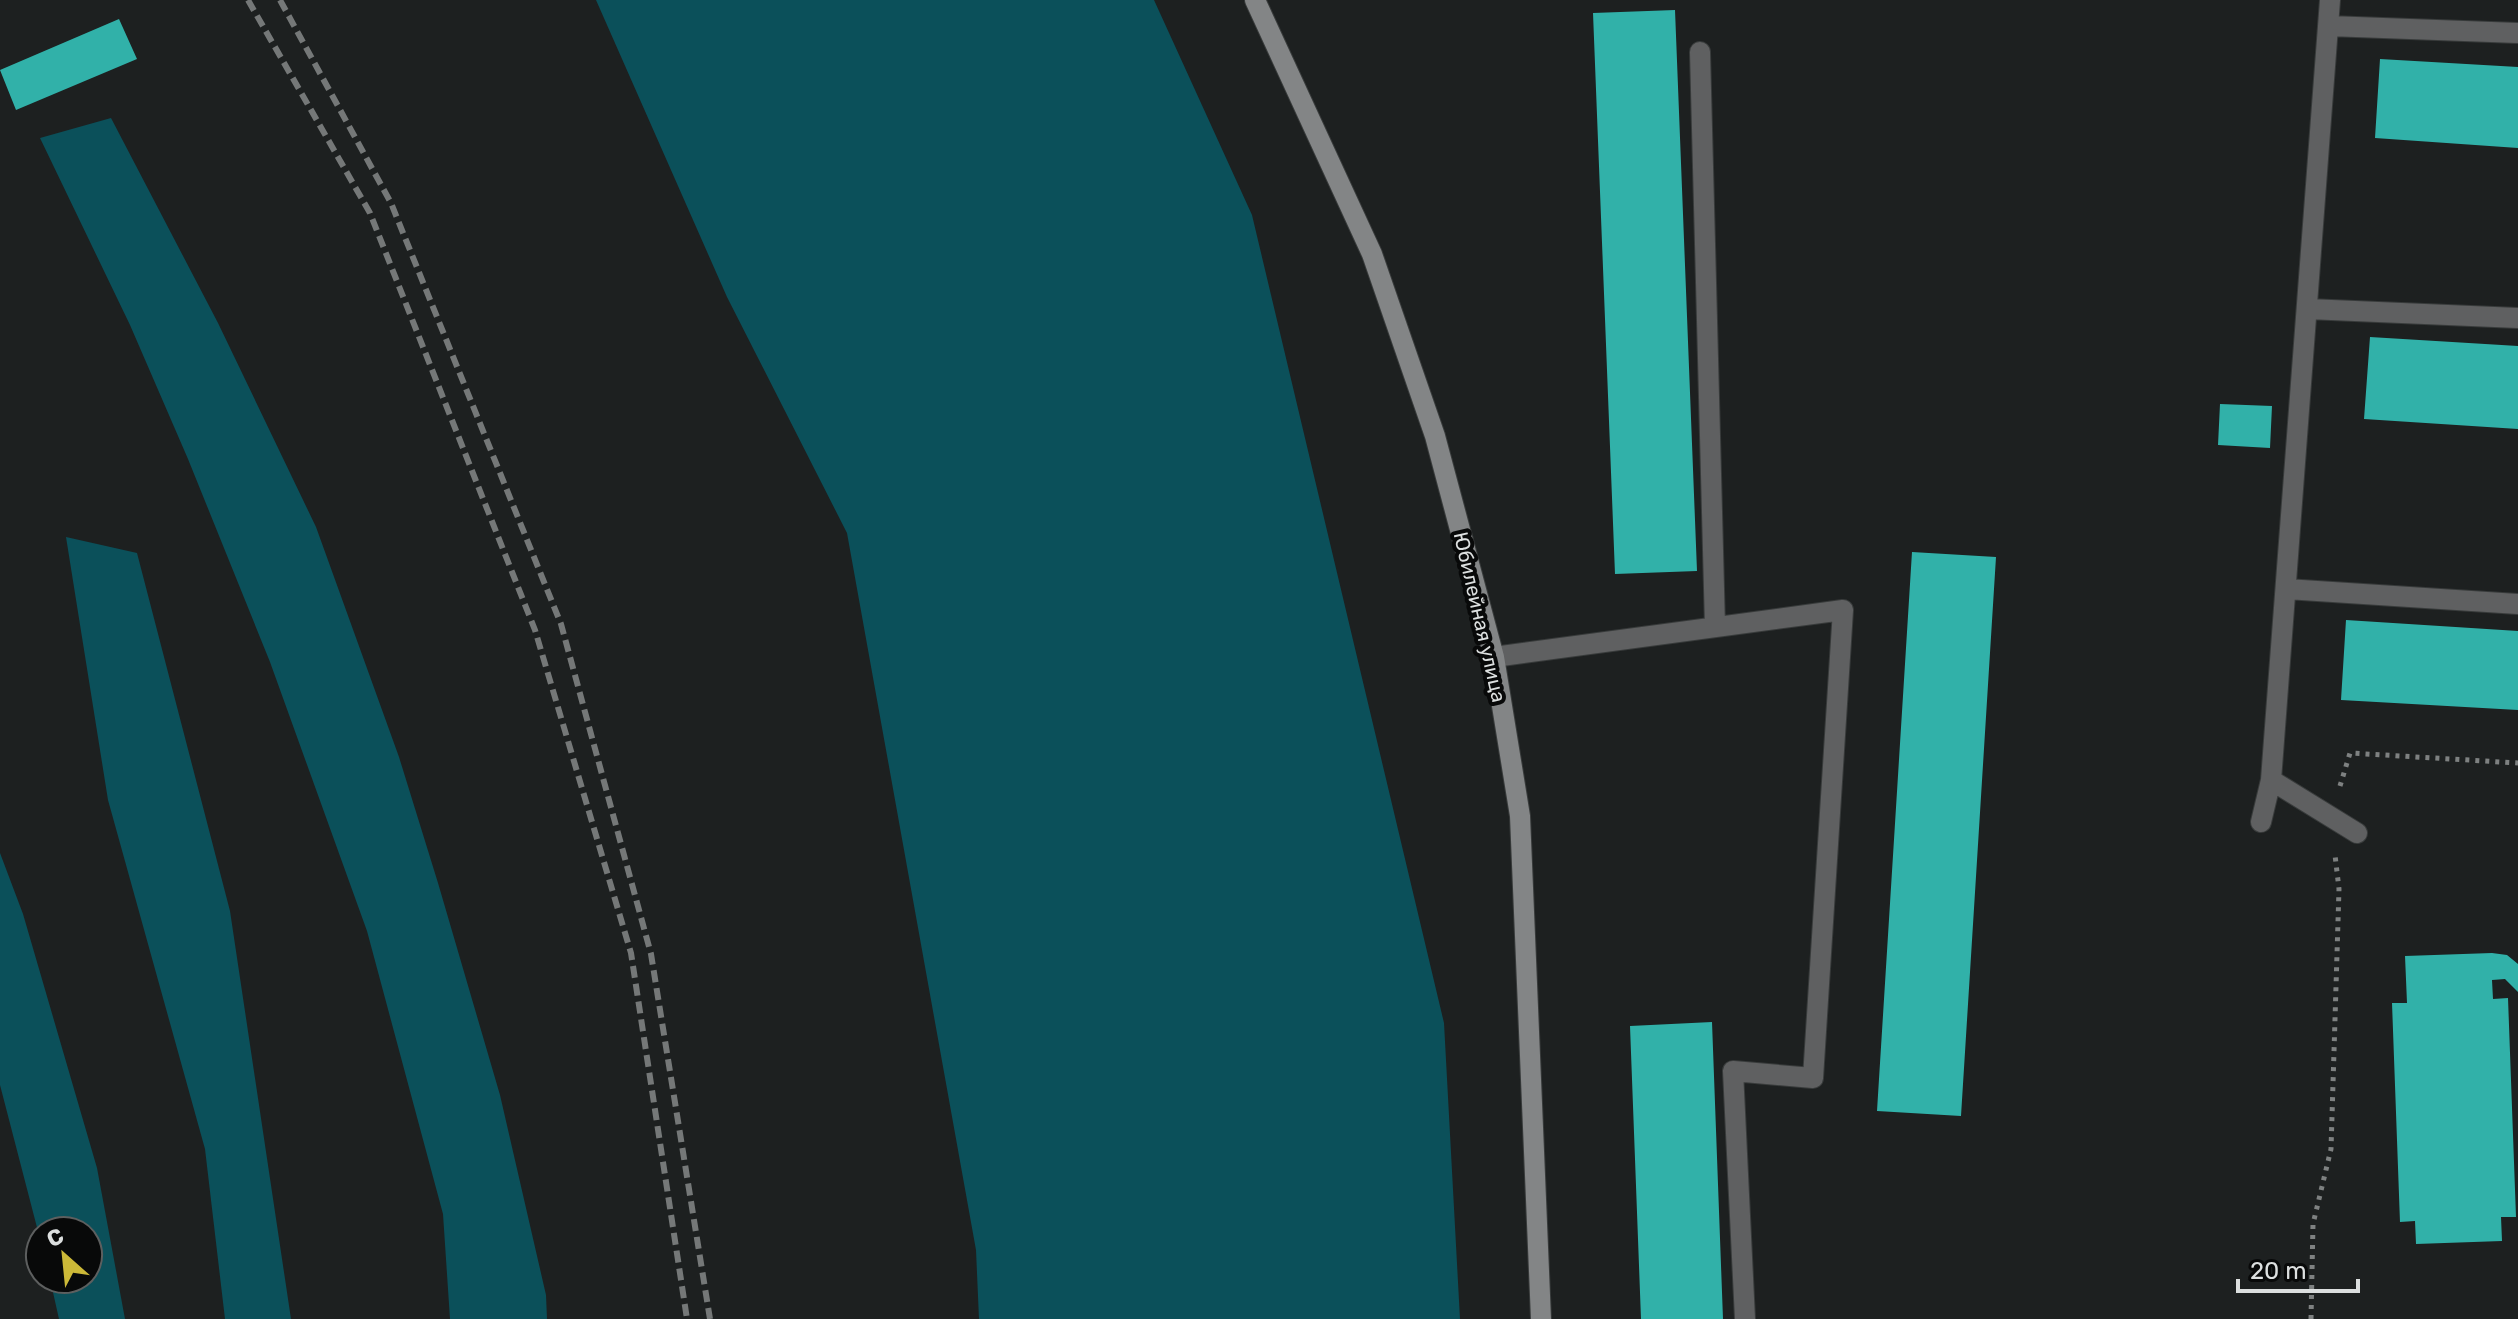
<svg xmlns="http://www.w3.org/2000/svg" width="2518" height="1319" font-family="Rubik,sans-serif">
  <rect width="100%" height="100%" fill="#1d2020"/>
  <path fill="#0b505a" d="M596 0H1154L1252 215 1444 1023 1460 1319H979L976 1250 847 533 727 297Z
    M111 118 218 323 316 527 399 757 438 883 500 1095 546 1295 547 1319H450L443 1214 367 931 270 662 188 459 130 325 40 138Z
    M66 537 137 553 230 911 291 1319H225L205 1149 108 800Z
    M0 853 23 914 97 1168 125 1319H59L50 1279H88V1231H40V1239L0 1085Z"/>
  <path fill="#31b1a9" d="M1675 10 1697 571 1615 574 1593 13Z
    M119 19 137 59 16 110 0 70Z
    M2380 59 2518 67V148L2375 138Z
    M2370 337 2518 346V429L2364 419Z
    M2220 404 2272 406 2270 448 2218 445Z
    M1912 552 1996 557 1961 1116 1877 1111Z
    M2346 620 2518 631V710L2341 700Z
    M2492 953 2507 955 2518 964V992L2505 979 2492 980 2493 999 2508 998 2516 1217H2501L2502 1241 2416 1244 2415 1221 2400 1222 2392 1003H2407L2405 956Z
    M1712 1022 1723 1319H1641L1630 1026Z"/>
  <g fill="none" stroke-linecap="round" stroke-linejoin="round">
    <g stroke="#383b3b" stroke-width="22">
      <path id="lane" d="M2329 26 2518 33
        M1700 52 1715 627
        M2308 309 2518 318
        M2286 589 2518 604
        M1494 657 1843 610 1813 1078 1733 1071 1745 1319
        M2271 780 2357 833
        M2261 822 2271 780 2330 0"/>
    </g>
    <g stroke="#383b3b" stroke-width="22">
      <path id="secondary" d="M1255 0 1372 254 1435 436 1494 657 1520 816 1541 1319"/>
    </g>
    <path stroke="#7e8181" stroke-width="5" stroke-dasharray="4 6" stroke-linecap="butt" d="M2340 786 2350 753 2518 763
      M2311 1319 2313 1224 2331 1149 2339 889 2335 855"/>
    <use href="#lane" stroke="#5f6061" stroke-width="20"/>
    <use href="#secondary" stroke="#838586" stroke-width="20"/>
    <path stroke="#757878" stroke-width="6" stroke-dasharray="12 6" stroke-linecap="butt" d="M248 0 370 213 535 630 631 953 687 1319
      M280 0 391 203 561 624 651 954 710 1319"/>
  </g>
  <g text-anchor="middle" stroke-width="8" stroke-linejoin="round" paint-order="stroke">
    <g font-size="20" fill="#dcdfdf" stroke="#080909">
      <text transform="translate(1480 617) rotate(77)" y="7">Юбилейная улица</text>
    </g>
  </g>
  <g transform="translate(64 1255) rotate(333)"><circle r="38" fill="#080909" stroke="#5d5f5f" stroke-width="2"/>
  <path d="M0-6L14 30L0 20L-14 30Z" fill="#ccb938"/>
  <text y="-12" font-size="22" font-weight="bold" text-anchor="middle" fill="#dcdfdf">С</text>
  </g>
  <path d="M2238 1279v12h120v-12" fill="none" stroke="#dcdfdf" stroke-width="4"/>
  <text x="2250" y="1279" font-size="24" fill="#dcdfdf" stroke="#080909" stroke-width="6" paint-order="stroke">20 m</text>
</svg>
